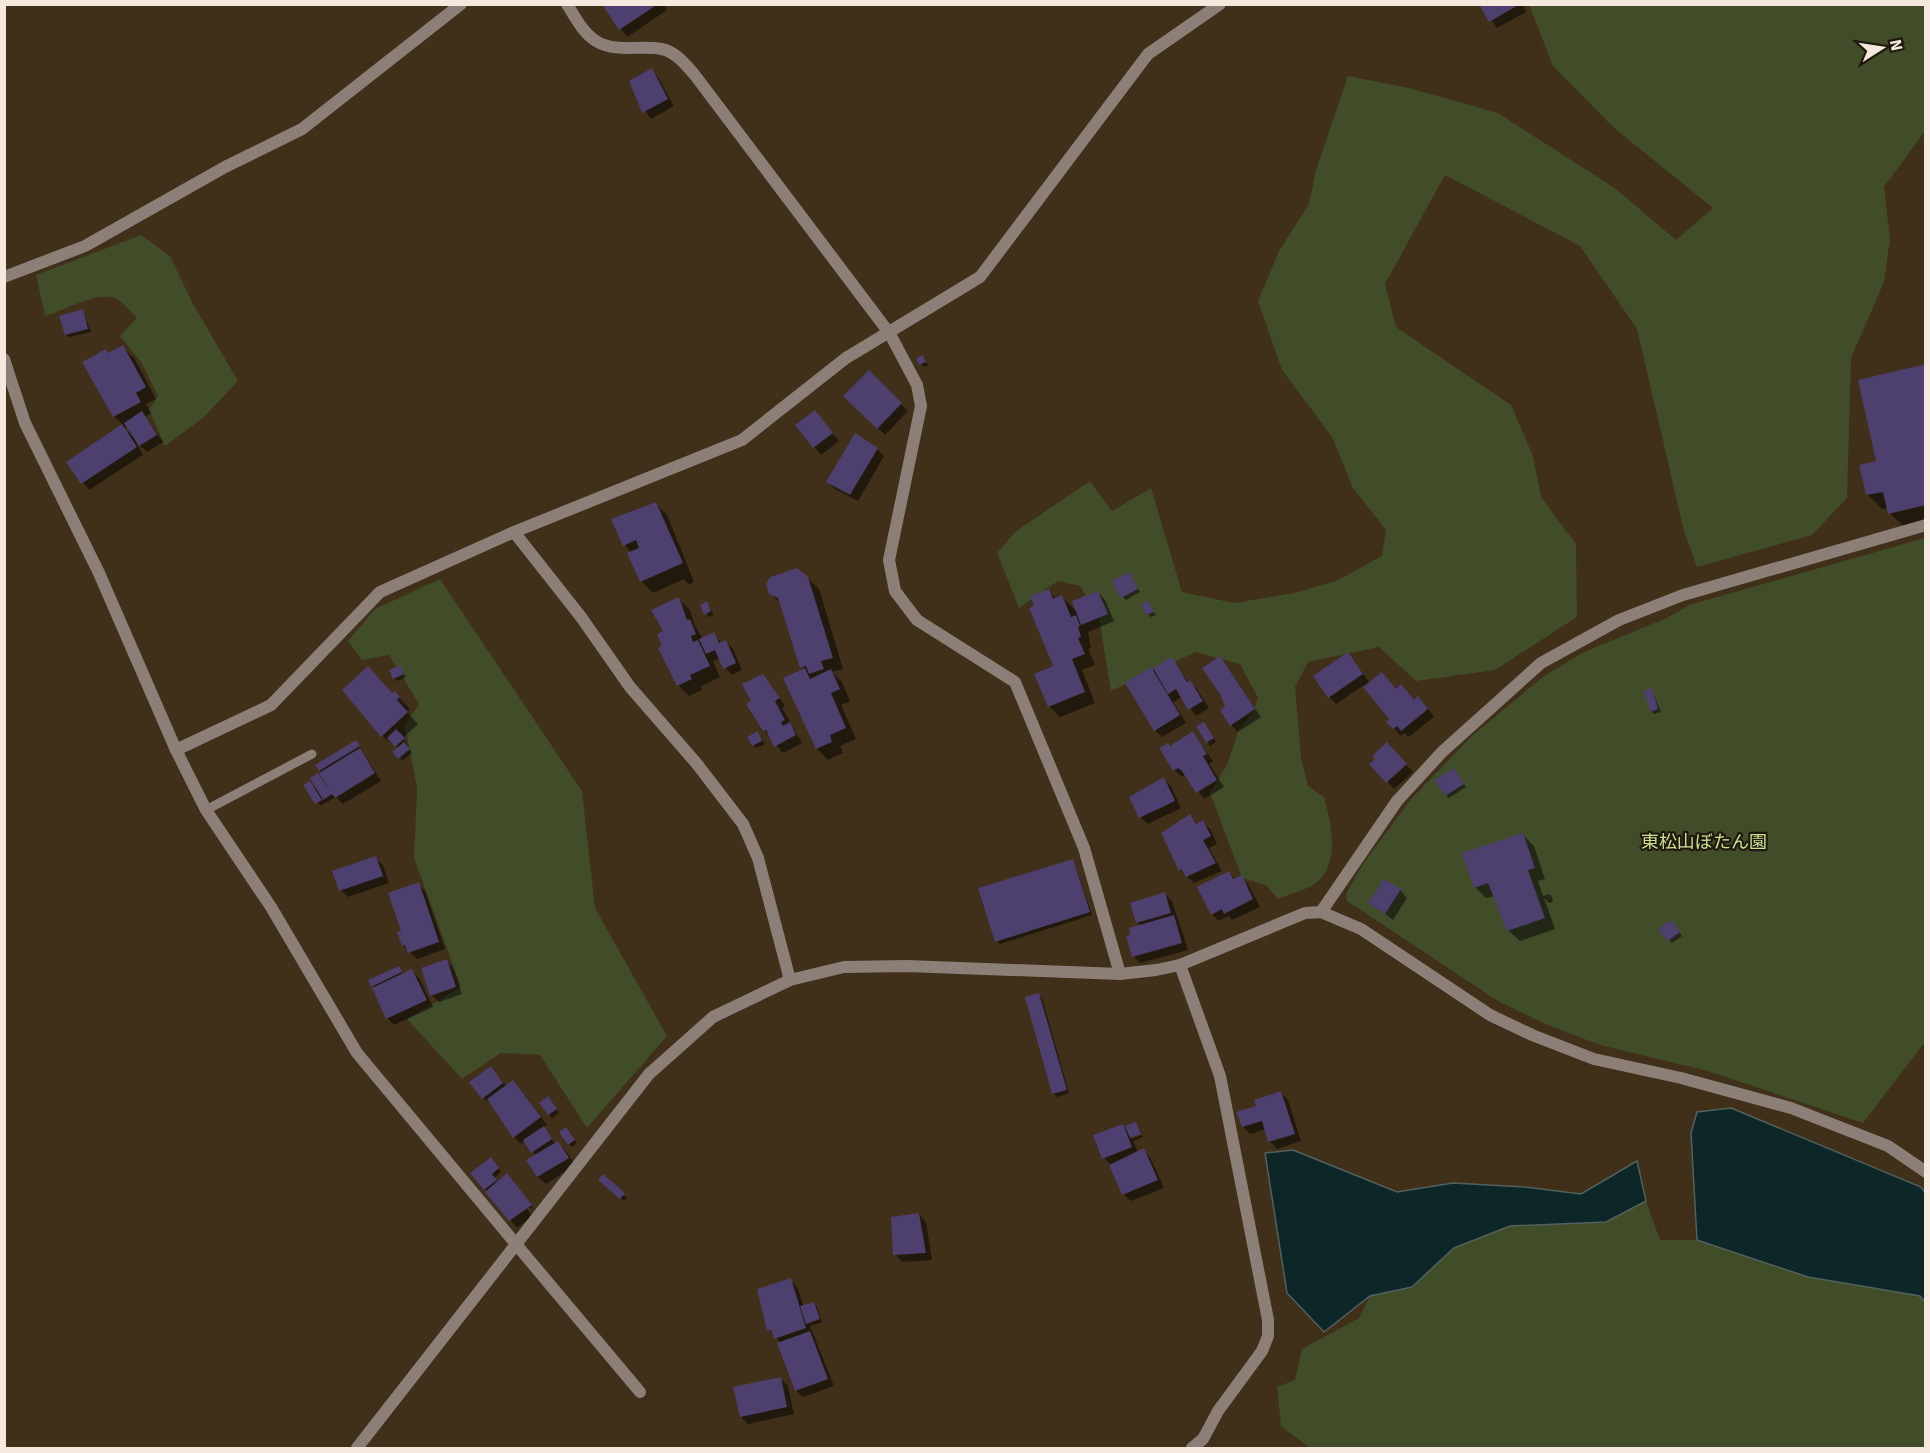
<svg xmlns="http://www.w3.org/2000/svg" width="1930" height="1453" font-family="Signika,'Noto Sans JP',sans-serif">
  <rect width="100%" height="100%" fill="#402f19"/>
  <path fill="#414c29" d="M1529 5H1925V131L1884 187 1890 239 1884 282 1851 358 1847 498 1812 535 1697 567 1684 531 1637 329 1580 246 1445 175 1385 284 1396 327 1511 405 1533 456 1541 497 1576 544 1577 617 1495 670 1416 681 1379 647 1308 662 1295 687 1301 758 1308 786 1324 797C1331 823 1342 867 1313 885 1303 891 1289 894 1278 899L1266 885 1242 878 1210 793 1227 765 1239 729 1253 712 1258 698 1240 664 1196 652 1111 691 1099 618 1080 586 1058 581 1019 608 997 553 1015 532 1090 481 1112 511 1151 488 1182 592 1234 603 1294 593 1336 581 1382 556 1386 530 1353 488 1332 437 1282 370 1258 301 1279 251 1309 204 1316 170 1348 76 1409 88 1498 113 1616 189 1676 240 1713 208 1614 128 1553 66Z
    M141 235 170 256 192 302 238 381 204 417 165 446 149 410 158 396 141 362 120 336 137 318C131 312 122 301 115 298 95 292 66 310 45 316L36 275Z
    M1925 538V1042L1863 1123 1708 1071 1600 1045 1543 1023 1498 1001 1347 901 1346 894 1363 864 1411 799 1473 735 1544 676 1584 652 1667 618 1689 605Z
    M440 579 582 791 595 908 667 1036 587 1128 540 1055 501 1053 462 1079 407 1019 461 987 414 858 417 789 405 725 419 704 389 655 362 660 348 641 375 609Z
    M1646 1201 1660 1240H1697L1808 1277 1920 1296 1925 1302V1448H1310L1281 1426 1277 1387 1295 1380 1302 1349 1359 1318 1370 1296 1412 1287 1454 1248 1510 1226 1597 1222Z"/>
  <path fill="#0d2728" stroke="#52615e" stroke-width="1.5" d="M1731 1108 1921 1187 1926 1194 1925 1302 1920 1296 1808 1277 1697 1240 1691 1133 1697 1112Z
    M1293 1150 1397 1192 1453 1183 1525 1187 1581 1194 1637 1161 1646 1201 1606 1222 1510 1226 1454 1248 1412 1287 1370 1296 1324 1332 1287 1293 1265 1153Z"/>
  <path fill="#0007" fill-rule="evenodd" d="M663 4 667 10 627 37 603 5Z
    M1481 4H1522L1526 12 1497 28Z
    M651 70 658 77 674 106 651 119 636 98Z
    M83 311 91 332 69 337 66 334Z
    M122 347 134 358 156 399 146 404 151 413 145 417 163 442 147 452 136 442 143 455 89 490 68 462 123 425 114 416 106 350 109 354ZM128 426 134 437H133L124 428Z
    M923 356 928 365 924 367 921 364Z
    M1926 366V523L1905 528 1890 513 1889 508 1882 509 1867 494 1878 462Z
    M869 373 908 411 885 435 845 396Z
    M815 412 839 441 821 455 797 425Z
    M877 449 884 456 858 501 835 489 828 482Z
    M656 504 667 515 694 582 689 585 684 579 653 593 642 582 629 554 632 553 625 545 613 520Z
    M1129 574 1140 592 1126 600 1123 597Z
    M807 578 819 589 843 669 832 672 842 682 850 701 841 705 856 739 840 746 843 753 828 760 817 749 804 670 782 605 770 593Z
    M1048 591 1056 599 1062 597 1078 613 1098 592 1105 600 1114 621 1088 632 1091 648 1088 649 1095 665 1082 670 1095 703 1060 717 1049 706 1055 667 1036 607Z
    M679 599 690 610 695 626 703 639 713 634 722 644 726 642 733 649 742 670 731 675 720 658 713 661 720 677 700 687 702 690 689 696 678 685 664 647 665 632Z
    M706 603 714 615 709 617 706 614Z
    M1148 603 1156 615 1151 617 1148 614Z
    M1348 654 1370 683 1382 674 1396 690 1425 705 1434 717 1409 737 1404 733 1401 736 1394 728 1389 722 1391 720 1364 685 1336 704 1329 697Z
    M1219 658 1261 717 1238 732 1231 725 1226 705 1219 694Z
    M1172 659 1189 683 1197 689 1209 708 1196 716 1182 697 1173 702 1186 723 1162 737 1155 730 1128 683Z
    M400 667 406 677 397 681 394 678Z
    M763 675 785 706 782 708 802 743 783 753 764 730 753 702Z
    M1652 690 1661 712 1654 714 1651 711Z
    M395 693 410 709 407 712 418 724 403 738 412 753 402 761 394 752 398 748 382 736Z
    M1198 727H1207L1216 742 1210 746Z
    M757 733 765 744 756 748 753 745Z
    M1193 733 1213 761 1209 764 1224 787 1204 799 1186 774 1182 777 1174 770 1170 747Z
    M359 746 381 781 343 804 336 797 320 806 310 782 318 791V775L326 783 320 770Z
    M1394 751 1413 772 1394 789 1371 764Z
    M1454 770 1466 787 1449 798 1446 795Z
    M1163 779 1171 786 1181 808 1148 824 1140 817Z
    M1190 816 1198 825 1202 822 1210 829 1217 844 1209 848 1222 871 1194 883 1180 870Z
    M1523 835 1534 846 1545 879 1538 881 1543 896 1549 894 1552 897 1553 902 1549 903 1544 898 1555 929 1520 941 1508 930 1495 896 1486 898 1475 887Z
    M376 858 383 865 389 883 348 897 341 890Z
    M1073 860 1092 915 1000 944 996 941Z
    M1229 873 1236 880 1241 877 1248 884 1260 907 1232 920 1229 916 1219 921 1212 914Z
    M418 884 425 891 445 949 417 959 403 945 402 931Z
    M1400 890 1407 898 1393 920 1370 902Z
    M1165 894 1172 901 1188 950 1140 963 1133 956 1141 926 1137 922Z
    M1674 925 1682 936 1672 943 1660 930Z
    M446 961 453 968 462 994 439 1002 432 995Z
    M398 968 403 975 412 971 419 978 433 1007 394 1025 387 1018 373 986Z
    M1039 995 1042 998 1069 1093 1057 1097 1054 1094 1027 998Z
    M490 1068 507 1087 513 1082 520 1089 547 1125 543 1127 555 1144 558 1143 565 1150 575 1165 546 1184 538 1177 529 1161 536 1156 525 1141 521 1144 514 1137 492 1104 483 1098Z
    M1281 1093 1288 1100 1301 1141 1277 1149 1270 1141 1266 1129 1250 1134 1243 1127 1258 1107Z
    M551 1101 559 1113 552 1118 541 1103Z
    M1135 1124 1141 1132 1131 1136V1139L1142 1135 1143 1137 1133 1141 1138 1153 1143 1150 1150 1157 1164 1188 1131 1201 1123 1194 1111 1165 1104 1158 1122 1125 1129 1132Z
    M569 1132 577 1143 572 1147 569 1144Z
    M494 1162 501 1172 494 1178 498 1183 510 1178 534 1209 526 1207 532 1216 517 1228 485 1189Z
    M604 1177 627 1198 624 1201 600 1180Z
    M919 1214 926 1222 932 1260 902 1262 895 1254Z
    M790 1280 797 1287 804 1307 814 1303 817 1307 822 1322 810 1326 834 1386 803 1397 796 1390 781 1343 769 1330Z
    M780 1378 788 1386 794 1414 748 1424 741 1417Z"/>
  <path fill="#4d3f6e" d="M602 4H658L619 30Z
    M1479 4H1520L1489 22Z
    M652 68 668 99 642 113 629 81Z
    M83 309 88 329 65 335 59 316Z
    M123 345 146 387 136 393 141 402 113 417 82 362 106 349 108 353Z
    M923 355 926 362 919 365 916 358Z
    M1926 364V505L1888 514 1883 492 1866 495 1859 465 1876 461 1858 380Z
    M869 370 902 403 877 429 843 396Z
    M815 410 833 433 813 448 795 425Z
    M142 411 157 435 139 446 124 423Z
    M122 424 137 447 81 484 66 462Z
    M855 433 878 448 850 495 826 482Z
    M656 502 683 563 640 582 627 553 639 548 636 540 623 546 611 519Z
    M797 568 808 577 833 658 821 661 824 669 809 674 806 666 800 668 778 598 769 594 766 585 770 577Z
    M1129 572 1138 589 1121 598 1112 581Z
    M1049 589 1053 599 1062 595 1071 617 1076 615 1080 626 1078 627 1081 637 1078 638 1085 654 1072 659 1085 692 1048 707 1034 674 1053 666 1029 608 1034 606 1030 596Z
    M1098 591 1108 614 1081 625 1072 601Z
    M679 597 687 620 690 619 696 634 691 636 693 642 698 640 710 666 690 675 692 679 677 686 658 648 662 646 657 634 663 631 651 610Z
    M707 601 711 611 704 615 700 605Z
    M1148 601 1154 612 1146 615 1141 604Z
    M714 632 719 643 726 640 736 663 723 669 715 650 706 654 699 639Z
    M1348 652 1363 674 1328 698 1313 676Z
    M1220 656 1255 709 1230 726 1220 710 1225 706 1219 693 1202 668Z
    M1172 657 1187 682 1190 680 1203 701 1188 710 1176 689 1168 694 1153 668Z
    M401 665 404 674 393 679 389 670Z
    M368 666 392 693 395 691 400 697 397 700 408 712 381 737 342 690Z
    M1151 667 1180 715 1154 731 1125 683Z
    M805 668 810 679 831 669 840 689 831 693 846 728 830 735 832 742 816 749 783 678Z
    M1382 672 1396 689 1401 684 1414 700 1418 696 1428 709 1401 731 1397 726 1393 729 1386 722 1389 719 1363 687Z
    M763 674 780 698 775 701 785 720 781 722 783 726 790 722 796 735 774 747 766 730 763 731 746 704 751 701 742 684Z
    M1652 688 1658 709 1650 712 1644 691Z
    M1204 722 1214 738 1206 743 1196 726Z
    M396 729 405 738 395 747 387 738Z
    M758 731 762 741 752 746 747 737Z
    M1193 731 1207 754 1203 756 1217 780 1196 793 1182 771 1178 768 1173 771 1159 748 1168 743 1170 746Z
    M356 740 360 746 319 771 315 765Z
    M404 742 410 749 398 759 392 752Z
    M1387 742 1407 764 1386 783 1369 764 1375 759 1372 756Z
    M360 748 375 773 335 798 332 794 323 800 310 778 318 773 330 791 319 773Z
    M1454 768 1464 784 1445 796 1435 780Z
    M1164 777 1175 801 1139 818 1129 797Z
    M310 781 322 800 315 804 303 785Z
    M1190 814 1196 824 1203 820 1211 836 1203 840 1216 863 1186 877 1181 869 1179 871 1161 833Z
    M1523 833 1535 868 1528 870 1545 918 1507 931 1488 883 1474 888 1462 853Z
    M376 856 383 876 339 891 332 871Z
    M1073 859 1090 912 995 942 978 888Z
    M1229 871 1233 879 1242 875 1253 899 1224 914 1222 909 1211 915 1197 887Z
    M1384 879 1401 889 1385 914 1368 903Z
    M419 882 439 942 408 953 405 945 402 946 397 932 401 931 388 893Z
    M1165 892 1171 913 1136 923 1130 903Z
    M1174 915 1182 943 1132 957 1126 936 1130 935 1129 928Z
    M1671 920 1680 932 1668 941 1658 929Z
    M447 959 456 987 430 996 421 968Z
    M399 966 402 972 371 987 368 980Z
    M412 969 427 1000 386 1019 372 988Z
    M1039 993 1067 1090 1052 1094 1025 997Z
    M491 1066 503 1083 482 1099 469 1082Z
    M513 1080 541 1117 513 1138 487 1099Z
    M1281 1091 1295 1134 1268 1142 1262 1121 1242 1127 1236 1112 1256 1106 1254 1100Z
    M548 1096 557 1109 548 1115 539 1103Z
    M1136 1122 1141 1134 1130 1138 1125 1126Z
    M1123 1124 1132 1147 1102 1159 1093 1135Z
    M544 1126 552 1139 531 1153 523 1140Z
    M566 1127 575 1140 568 1145 559 1132Z
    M558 1141 569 1158 537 1177 526 1160Z
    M1144 1148 1158 1180 1122 1195 1109 1165Z
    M491 1157 499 1168 492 1174 497 1180 484 1190 470 1173Z
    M507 1173 532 1205 509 1221 485 1192Z
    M603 1174 625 1193 620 1199 598 1180Z
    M919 1213 926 1253 893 1255 891 1217Z
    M791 1278 806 1328 774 1339 771 1330 767 1331 757 1289Z
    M814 1302 820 1319 806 1324 800 1306Z
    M810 1331 828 1379 795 1391 777 1343Z
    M781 1377 787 1407 740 1417 733 1387Z"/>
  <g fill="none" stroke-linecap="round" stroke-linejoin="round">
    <path stroke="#8c7f77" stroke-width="9" d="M206 810 312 754"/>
    <path stroke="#8c7f77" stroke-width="12" d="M567 4C575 17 583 33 596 41 615 53 641 45 661 49 675 51 685 64 694 74L890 334 917 385 921 406 889 560 895 591 917 620 1015 682 1084 848 1120 974
      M4 277 85 246 225 167 302 129 461 4
      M514 532 581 617 630 687 697 764 743 824 758 858 790 980
      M176 750 271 705 380 592 514 532 742 440 846 358 980 277 1148 54 1220 4
      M1180 965 1220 1076 1268 1320V1336L1262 1351 1218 1411 1203 1439 1192 1448
      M515 1243 640 1392"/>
    <path stroke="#8c7f77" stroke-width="12" d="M4 359 25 423 99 573 176 750 206 810 271 907 357 1053 515 1243
      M1321 912 1397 801 1442 752 1541 663 1619 620 1683 595 1926 525
      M357 1448 649 1074 713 1017 790 980 844 967 907 966 1120 974 1156 970 1180 965 1305 913 1321 912 1361 929 1490 1015 1532 1035 1594 1059 1681 1078 1791 1108 1888 1146 1926 1172"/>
  </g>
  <g text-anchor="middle" stroke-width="4.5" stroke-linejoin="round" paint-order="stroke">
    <g font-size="18" fill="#c7e18f" stroke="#21190f">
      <text x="1704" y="848">東松山ぼたん園</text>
    </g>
  </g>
  <rect width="1930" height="1453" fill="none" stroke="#f4e9dc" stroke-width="12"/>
  <g transform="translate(1882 48) rotate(78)" stroke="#21190f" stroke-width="4.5" paint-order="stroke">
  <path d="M0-4.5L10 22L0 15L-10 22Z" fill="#f4e9dc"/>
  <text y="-9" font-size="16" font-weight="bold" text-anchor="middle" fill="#f4e9dc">N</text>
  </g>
</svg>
